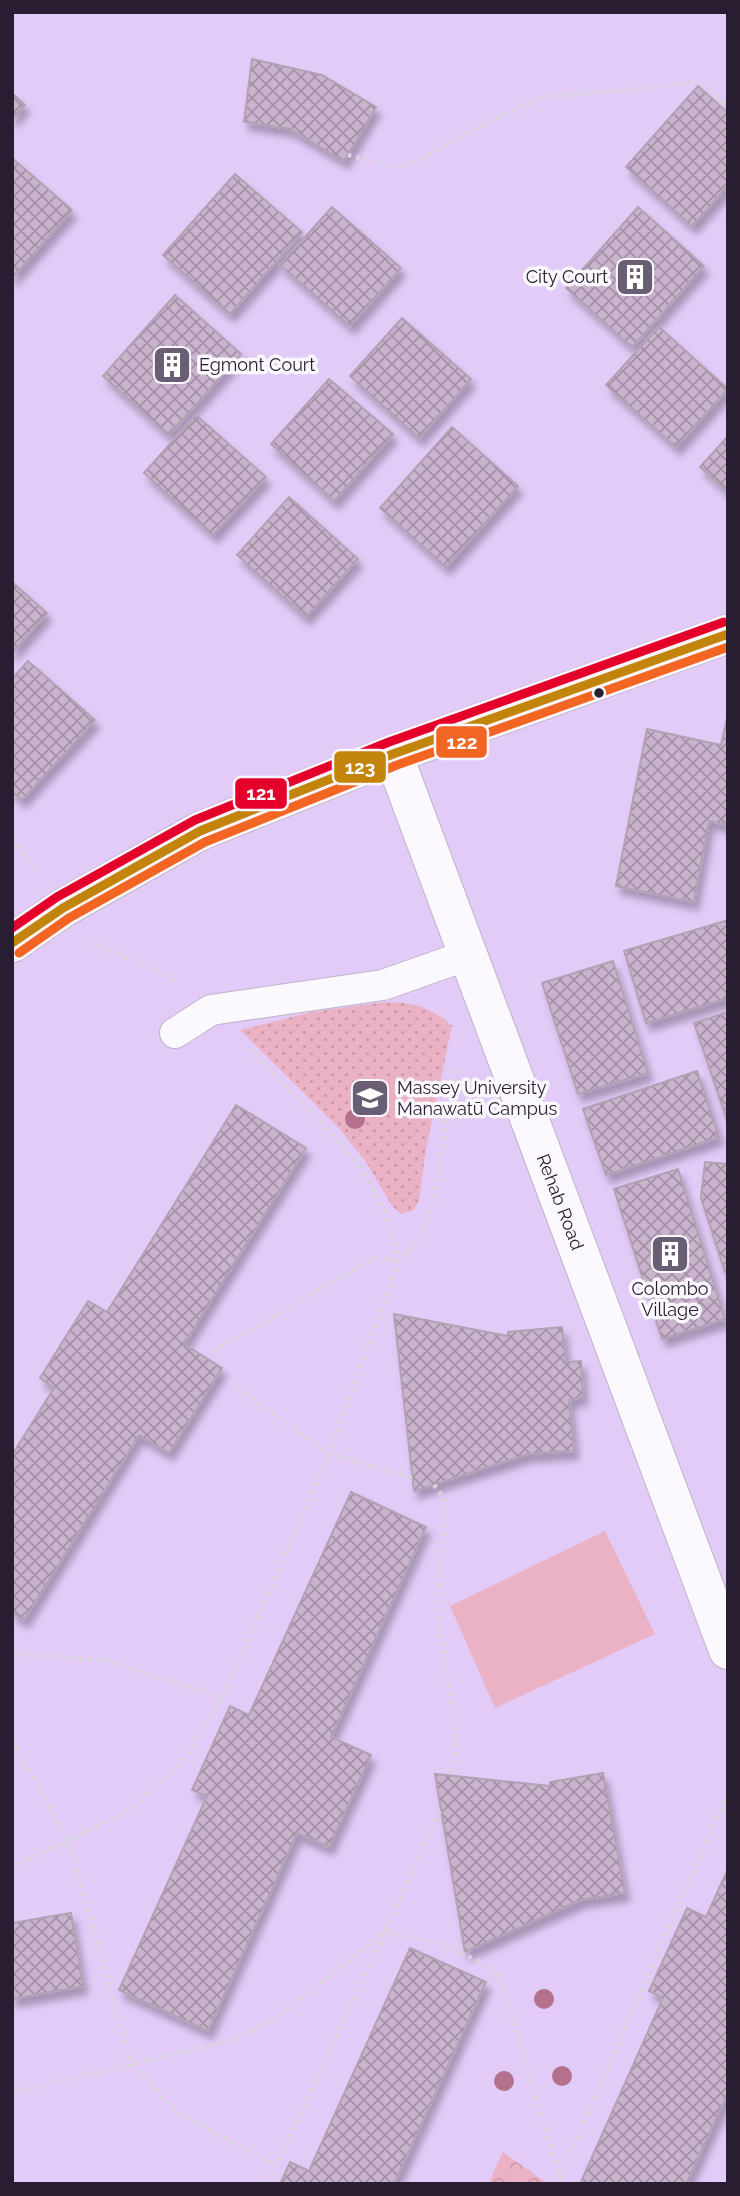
<svg xmlns="http://www.w3.org/2000/svg" width="740" height="2196" font-family="Raleway,sans-serif">
  <defs>
    <pattern id="grass-dots" width="8" height="8" patternUnits="userSpaceOnUse" patternTransform="scale(1.75)"><rect width="8" height="8" fill="#ebb2c5"/><path d="M2 2h.1M6 6h.1" fill="none" stroke="#ca99aa" stroke-width="1.8" stroke-linecap="round"/></pattern>
    <pattern id="park-crowns" width="20" height="18" patternUnits="userSpaceOnUse" patternTransform="scale(1.75)"><rect width="20" height="18" fill="#ebb2c5"/><path d="M2 6a3 3 0 1 1 6 0M12 15a3 3 0 1 1 6 0" fill="none" stroke="#ca99aa"/></pattern>
    <pattern id="building-cross-hatch" width="8" height="8" patternUnits="userSpaceOnUse" patternTransform="scale(1.75)"><rect width="8" height="8" fill="#cab3cd"/><path d="M0 0l8 8M0 8l8-8" fill="none" stroke="#a491a7"/></pattern>
    <filter id="shadow"><feDropShadow dx="4.5" dy="8" stdDeviation="3.5" flood-color="#0004"/></filter>
  </defs>
  <rect width="100%" height="100%" fill="#e4d7ef"/>
  <path fill="#e3cbf8" d="M12 12H728V2184H12Z"/>
  <path fill="url(#grass-dots)" d="M385 1002C412 1002 432 1007 452 1026L426 1149 419 1201 413 1211 401 1214 392 1206 366 1162 339 1128 240 1030 312 1012Z"/>
  <path fill="url(#park-crowns)" d="M503 2152 548 2184H488Z"/>
  <path fill="#ebb2c5" d="M605 1531 655 1634 495 1708 450 1606Z"/>
  <path fill="url(#building-cross-hatch)" stroke="#b0a1b4" stroke-width="2" filter="url(#shadow)" d="M252 59 322 75 376 107 344 161 290 129 244 122Z
    M698 86 728 113V186L692 226 626 167Z
    M12 93 25 105 12 119Z
    M12 158 72 210 12 278Z
    M235 174 302 232 230 314 163 255Z
    M332 207 401 268 350 326 280 265Z
    M638 207 704 266 632 347 566 288Z
    M175 295 241 354 169 435 103 376Z
    M402 318 471 379 419 438 350 376Z
    M659 327 728 389 676 447 606 385Z
    M329 379 393 434 334 501 271 444Z
    M196 415 266 477 213 535 144 473Z
    M452 427 518 486 446 567 380 508Z
    M728 436V492L700 467Z
    M289 497 358 559 306 617 237 555Z
    M12 582 47 613 12 653Z
    M28 661 95 720 22 800 12 792V679Z
    M728 714V825L709 821 694 902 616 886 647 729 721 745Z
    M728 920V998L646 1023 624 951Z
    M613 961 648 1073 578 1094 542 983Z
    M728 1012V1123L694 1023Z
    M697 1071 719 1137 606 1175 583 1109Z
    M236 1105 306 1148 184 1344 222 1368 169 1453 139 1435 24 1620 12 1612V1455L54 1388 40 1378 88 1301 107 1312Z
    M705 1162 728 1164V1272H725L701 1198Z
    M678 1169 725 1319 662 1339 614 1189Z
    M394 1314 508 1336V1332L562 1327 566 1362 581 1361 583 1397 569 1400 574 1451 528 1454 414 1491Z
    M351 1492 426 1527 331 1737 371 1755 329 1847 297 1833 208 2031 119 1990 207 1796 192 1790 230 1706 249 1715Z
    M603 1773 625 1893 580 1900 465 1952 435 1774 550 1786V1782Z
    M728 1869V2093L686 2184H580L663 1998 649 1991 687 1908 706 1917Z
    M71 1913 83 1986 12 1999V1923Z
    M410 1948 486 1982 394 2184H280L290 2162 309 2171Z"/>
  <g fill="none" stroke-linecap="round" stroke-linejoin="round">
    <g stroke="#beb3c8" stroke-width="32">
      <path id="lane" d="M175 1033 211 1010 383 985 468 955"/>
    </g>
    <g stroke="#beb3c8" stroke-width="40">
      <path id="street" d="M393 754 728 1650
        M12 943 63 908 200 831 393 754 728 634"/>
    </g>
    <path stroke="#d8d4db" stroke-width="4.5" stroke-dasharray="3.5 5" stroke-linecap="butt" d="M348 155 390 166 410 165 478 127 546 96 643 89 699 81 728 108
      M12 839 38 871
      M94 944 163 973 175 982
      M249 1048 358 1162 385 1211 399 1259
      M213 1352 372 1259 399 1260
      M412 1478 329 1454 399 1260 422 1237 435 1192 447 1118 458 1068
      M434 1485 445 1500 437 1607 456 1734 453 1776
      M12 1653 108 1661 223 1698
      M12 1739 68 1840 132 2066 178 2113 277 2165
      M19 1864 128 1811 180 1765 223 1698 329 1454 226 1380
      M12 2093 235 2039 275 2019 385 1932 441 1807
      M560 2178 728 1793
      M268 2184 385 1932 444 1944 495 1970 511 2013 562 2184"/>
    <use href="#lane" stroke="#fbf9fd" stroke-width="30"/>
    <use href="#street" stroke="#fbf9fd" stroke-width="38"/>
    <g stroke="#faf7fd" stroke-width="14">
      <path id="bus-1" d="M12 943 63 908 200 831 393 754 728 634"/>
    </g>
    <g stroke="#faf7fd" stroke-width="14">
      <path id="bus-2" d="M19 953 69 918 205 842 397 765 728 647"/>
    </g>
    <g stroke="#faf7fd" stroke-width="14">
      <path id="bus-3" d="M12 928 57 897 195 820 389 742 724 622"/>
    </g>
    <use href="#bus-1" stroke="#c3840c" stroke-width="9"/>
    <use href="#bus-2" stroke="#f26522" stroke-width="9"/>
    <use href="#bus-3" stroke="#e4002b" stroke-width="9"/>
  </g>
  <g fill="#b4718d">
    <circle cx="355" cy="1119" r="10"/>
    <circle cx="544" cy="1999" r="10"/>
    <circle cx="562" cy="2076" r="10"/>
    <circle cx="504" cy="2081" r="10"/>
  </g>
  <defs>
    <g id="building-square" transform="scale(2.0125)"><rect x="-9" y="-9" width="18" height="18" rx="4" fill="#6a5e74" stroke="#faf7fd"/><path d="M-4-6H4V6H1V3H-1V6H-4ZM-2.5-4.3h1.7v1.8h-1.7ZM.8-4.3h1.7v1.8H.8ZM-2.5-1h1.7V.8h-1.7ZM.8-1h1.7V.8H.8Z" fill="#fff"/></g>
    <g id="university-square" transform="scale(2.0125)"><rect x="-9" y="-9" width="18" height="18" rx="4" fill="#6a5e74" stroke="#faf7fd"/><path d="M0-5L7-2L0 1L-7-2ZM-4 1L0 2.5L4 1V4Q0 6-4 4Z" fill="#fff"/></g>
  </defs>
  <g fill-rule="evenodd">
    <use href="#building-square" x="635" y="277"/>
    <use href="#building-square" x="172" y="365"/>
    <use href="#university-square" x="370" y="1098"/>
    <use href="#building-square" x="670" y="1254"/>
  </g>
  <circle fill="#281d31" stroke="#faf7fd" stroke-width="2.5" cx="599" cy="693" r="6"/>
  <g text-anchor="middle" stroke-width="7" stroke-linejoin="round" paint-order="stroke">
    <g font-size="18" fill="#281d31" stroke="#faf7fd" text-anchor="start">
      <text x="608" y="283" text-anchor="end">City Court</text>
      <text x="199" y="371">Egmont Court</text>
      <text x="397" y="1094">Massey University<tspan x="397" dy="21">Manawatū Campus</tspan></text>
      <text x="670" y="1295" text-anchor="middle">Colombo<tspan x="670" dy="21">Village</tspan></text>
    </g>
    <g font-size="18" fill="#281d31" stroke="#faf7fd">
      <text transform="translate(560 1202) rotate(69)" y="6">Rehab Road</text>
    </g>
  </g>
  <g stroke="#faf7fd" stroke-width="2.5">
    <rect x="435" y="725" width="53" height="34" rx="7" fill="#f26522"/>
    <rect x="333" y="750" width="54" height="34" rx="7" fill="#c3840c"/>
    <rect x="234" y="777" width="54" height="33" rx="7" fill="#e4002b"/>
  </g>
  <g font-size="19" text-anchor="middle" font-weight="bold" fill="#fff">
    <text x="462" y="749">122</text>
    <text x="360" y="774">123</text>
    <text x="261" y="800">121</text>
  </g>
  <rect width="740" height="2196" fill="none" stroke="#281d31" stroke-width="28"/>
</svg>
